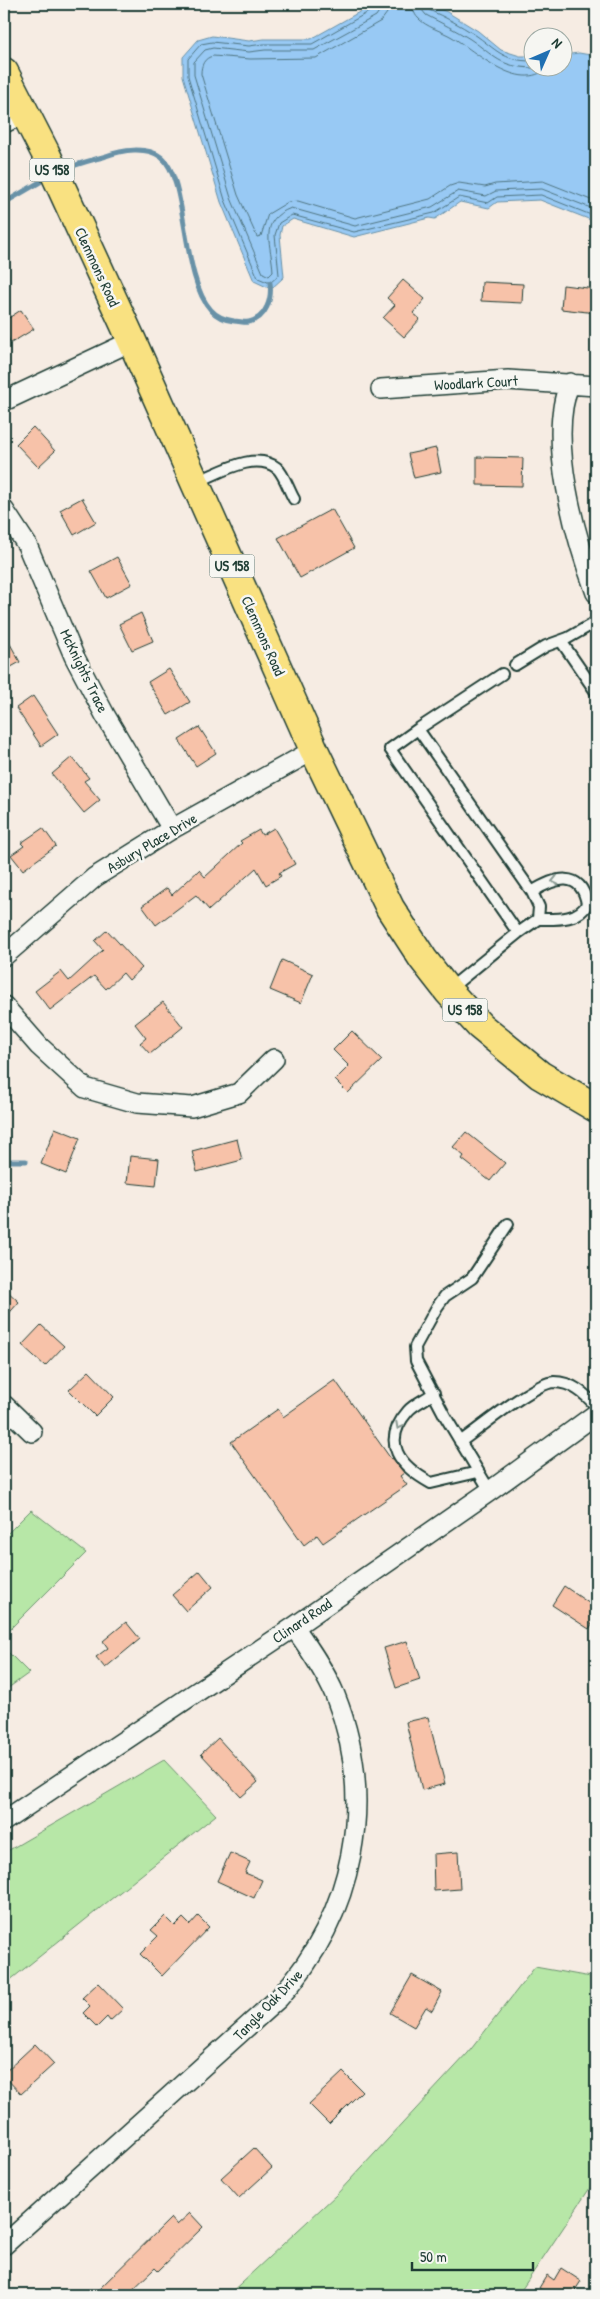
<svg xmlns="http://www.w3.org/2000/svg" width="600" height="2299" font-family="'Patrick Hand',sans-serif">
  <rect width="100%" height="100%" fill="#f6ece3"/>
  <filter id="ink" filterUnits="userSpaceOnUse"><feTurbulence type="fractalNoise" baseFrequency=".02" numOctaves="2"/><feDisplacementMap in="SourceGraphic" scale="10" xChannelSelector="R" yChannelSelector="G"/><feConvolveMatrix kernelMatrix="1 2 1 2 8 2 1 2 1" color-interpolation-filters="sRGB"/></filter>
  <g filter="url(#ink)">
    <path fill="#b7e7a7" stroke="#6b926e" d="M31 1510 86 1553 4 1635V1537Z
      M4 1648 29 1673 4 1691Z
      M164 1760 216 1815 4 1985V1853Z
      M535 1967 596 1978V2179L518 2295H228L336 2195 468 2053Z"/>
    <path fill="#98c9f4" stroke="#6891a7" d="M377 4 429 5 447 12 478 31 501 50 520 56H532V68H562L563 55 579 53 596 56V222L540 200 497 202 489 208 460 202 435 219 429 218 354 237 293 219 282 226 280 235 284 277 271 289 254 281 221 202 183 76V57L198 40 212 36 249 41 264 39H311L370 6Z"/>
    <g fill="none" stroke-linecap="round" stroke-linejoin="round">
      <path stroke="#4f7581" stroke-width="1" d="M375 4 372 10 312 44H264L249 46 212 42 201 44 188 59V76L225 200 258 278 270 283 279 275 275 235 279 223 292 215 354 232 434 213 459 197 488 203 497 197 541 195 596 217
        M381 4 380 10 376 16 314 50H265L249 52 213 48 205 50 194 62V75L231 198 263 273 269 276 273 272C272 245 257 221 291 208L355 226 432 207 458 191 486 196 496 191 542 189 596 210
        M389 4 387 13 381 21 316 58 250 59 213 56C204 58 201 65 201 74L238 195 257 237 261 236 268 214 288 202 298 201 355 218 430 199 450 186 459 183 485 187 495 184 543 181 596 202
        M413 4C413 9 414 14 418 18 426 27 442 31 452 37 475 51 520 94 547 68
        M421 4 422 10 426 15C441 23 456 30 470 39 495 56 499 67 533 68
        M427 4 429 10C445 17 460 25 474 34 496 49 502 61 532 61"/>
      <path stroke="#6891a7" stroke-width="5" d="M66 169C78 163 93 160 106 156 122 150 146 146 161 157 188 177 181 278 211 310 217 317 226 320 234 321 239 321 245 323 249 322 267 318 272 298 270 283
        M4 203 40 182
        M4 1161H26"/>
    </g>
    <path fill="#f7c2a9" stroke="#1f3d34" d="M403 280 425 299 413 313 420 319 404 337 383 318 395 305 387 298Z
      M482 282 523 284 522 303 481 301Z
      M563 285 596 289V313L561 309Z
      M21 310 34 329 11 343 4 331V321Z
      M33 427 55 451 38 467 16 444Z
      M436 448 441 472 414 478 408 454Z
      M477 457 523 458 522 486 477 485Z
      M82 498 96 522 74 535 60 510Z
      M332 509 354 548 300 578 278 538Z
      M117 557 132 584 106 598 91 571Z
      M141 613 153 641 132 650 119 624Z
      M4 633 20 662 4 671Z
      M169 669 190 702 168 715 148 682Z
      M33 696 58 734 41 746 16 708Z
      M199 727 216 753 196 766 179 740Z
      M72 757 89 778 84 781 100 800 84 813 52 774Z
      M43 828 56 846 23 870 11 855 24 846 21 843Z
      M274 828 295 864 279 873 281 876 266 885 256 868 209 910 196 895 156 925 142 906 167 888 172 895 199 870 205 877 242 843 240 841 259 830 262 835Z
      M107 930 142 968 129 980 123 973 106 989 94 976 50 1010 35 991 61 971 69 981 103 950 95 941Z
      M282 960 313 974 301 1003 270 990Z
      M163 1002 183 1027 150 1054 140 1043 146 1038 135 1024Z
      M352 1031 382 1060 348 1093 335 1080 349 1066 333 1050Z
      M55 1128 80 1138 66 1174 41 1164Z
      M466 1132 505 1163 490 1181 462 1159 464 1156 453 1147Z
      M237 1139 242 1160 197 1172 192 1151Z
      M130 1156 159 1159 156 1186 127 1183Z
      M4 1288 19 1302 4 1319Z
      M41 1325 64 1346 45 1366 22 1345Z
      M89 1371 114 1397 95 1416 69 1390Z
      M335 1380 391 1459 393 1458 404 1473 400 1476 407 1485 323 1543 317 1535 304 1545 231 1442 278 1409 283 1417Z
      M200 1571 213 1587 186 1611 172 1595Z
      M564 1586 596 1608V1617L589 1629 552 1605Z
      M126 1622 140 1639 105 1668 96 1657 108 1648 103 1641Z
      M407 1641 420 1680 396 1688 384 1648Z
      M428 1717 445 1784 422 1790 406 1722Z
      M218 1738 258 1782 241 1797 201 1754Z
      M458 1852 460 1889 434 1891 433 1854Z
      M230 1853 250 1862 245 1873 262 1880 254 1898 217 1881Z
      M165 1916 175 1926 183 1918 190 1925 198 1916 209 1927 162 1976 140 1954 158 1936 151 1930Z
      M412 1975 442 1992 432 2011 426 2007 414 2027 390 2013Z
      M98 1983 123 2009 110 2021 107 2017 97 2027 83 2013 90 2006 82 1998Z
      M35 2044 54 2064 21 2094 4 2076V2073Z
      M343 2072 362 2091 329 2124 309 2104Z
      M254 2148 272 2168 239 2198 221 2178Z
      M190 2213 203 2227 158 2271 155 2268 127 2295H93L171 2218 177 2225Z
      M561 2268 581 2281 572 2295H550L539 2288 547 2275 554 2280Z"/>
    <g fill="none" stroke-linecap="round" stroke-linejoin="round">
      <g stroke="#1f3d34" stroke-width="14">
        <path id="lane" d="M196 482C218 474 254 450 277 468 284 474 289 491 294 499
          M561 641 596 692
          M515 665 546 646 568 638 596 622
          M418 729 390 749 518 933
          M532 892C554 878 581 869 587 904 579 921 555 919 538 919
          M448 990 518 933 538 919 539 907 532 892 418 729 502 674
          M434 1393C426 1399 414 1404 408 1411 380 1443 400 1466 431 1483L478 1472
          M460 1442C479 1429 534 1383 554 1382 572 1382 585 1394 596 1406
          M490 1491 445 1416 416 1361 415 1347 437 1307 445 1296 472 1278 508 1224"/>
      </g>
      <g stroke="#1f3d34" stroke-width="22">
        <path id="street" d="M4 123 25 113
          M570 383C546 437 576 539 596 593
          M381 389 508 380 596 386
          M4 401 132 341
          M4 510 27 545 74 656 105 715 172 829
          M4 956 95 877 172 829 314 750
          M4 1006 39 1046 85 1088 137 1103 192 1107 239 1093 274 1059
          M4 1405 32 1432
          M4 1821 294 1627 490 1491 596 1414
          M4 2245 279 1998C354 1915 377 1800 335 1695 325 1671 309 1648 294 1627"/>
      </g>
      <g stroke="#1f3d34" stroke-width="31">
        <path id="primary" d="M4 72 45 152 132 341 314 750 390 908 423 959 448 991 480 1026 540 1075 596 1108"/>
      </g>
      <use href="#lane" stroke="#f6f6f2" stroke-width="10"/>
      <use href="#street" stroke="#f6f6f2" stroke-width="19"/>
      <use href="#primary" stroke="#f9e181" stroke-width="28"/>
    </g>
    <defs><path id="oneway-chevron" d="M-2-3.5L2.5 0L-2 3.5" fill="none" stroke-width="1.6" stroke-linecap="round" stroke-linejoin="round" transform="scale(1.25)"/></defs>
    <g stroke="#8a9a93">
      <use href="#oneway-chevron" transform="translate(555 881) rotate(167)"/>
      <use href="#oneway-chevron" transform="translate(399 1426) rotate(118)"/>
    </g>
  </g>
  <g text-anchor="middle" stroke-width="5" stroke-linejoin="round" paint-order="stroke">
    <g fill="#f6f6f2" stroke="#60746d" stroke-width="1">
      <rect x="29.5" y="158.5" width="45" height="23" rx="4"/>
      <rect x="209.5" y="554.5" width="45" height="23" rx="4"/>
      <rect x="442.5" y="998.5" width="45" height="23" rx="4"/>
    </g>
    <g font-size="14" font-weight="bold" fill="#1f3d34">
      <text x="52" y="175">US 158</text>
      <text x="232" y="571">US 158</text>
      <text x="465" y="1015">US 158</text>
    </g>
    <g font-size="15" fill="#1f3d34" stroke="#f6f6f2">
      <text transform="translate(97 267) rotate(65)" y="5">Clemmons Road</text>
      <text transform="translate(476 383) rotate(-3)" y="5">Woodlark Court</text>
      <text transform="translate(263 636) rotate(66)" y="5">Clemmons Road</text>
      <text transform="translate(84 671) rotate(64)" y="5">McKnights Trace</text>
      <text transform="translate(152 843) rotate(-31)" y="5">Asbury Place Drive</text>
      <text transform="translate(302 1621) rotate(-34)" y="5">Clinard Road</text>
      <text transform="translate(268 2005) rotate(-46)" y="5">Tangle Oak Drive</text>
    </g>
  </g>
  <rect width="600" height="2299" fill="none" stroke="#f6f6f2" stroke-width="20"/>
  <rect x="10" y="10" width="580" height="2279" fill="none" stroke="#1f3d34" stroke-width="2" filter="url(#ink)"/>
  <g transform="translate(548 52) rotate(45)"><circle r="24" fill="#f6f6f2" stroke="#a0aca6"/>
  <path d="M0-4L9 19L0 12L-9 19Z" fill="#1f6fb2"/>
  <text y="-8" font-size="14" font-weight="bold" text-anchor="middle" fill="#1f3d34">N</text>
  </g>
  <path d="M412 2262v8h121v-8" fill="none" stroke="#1f3d34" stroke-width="2.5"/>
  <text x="420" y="2262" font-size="15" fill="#1f3d34" stroke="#f6f6f2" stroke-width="4" paint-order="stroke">50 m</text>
</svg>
